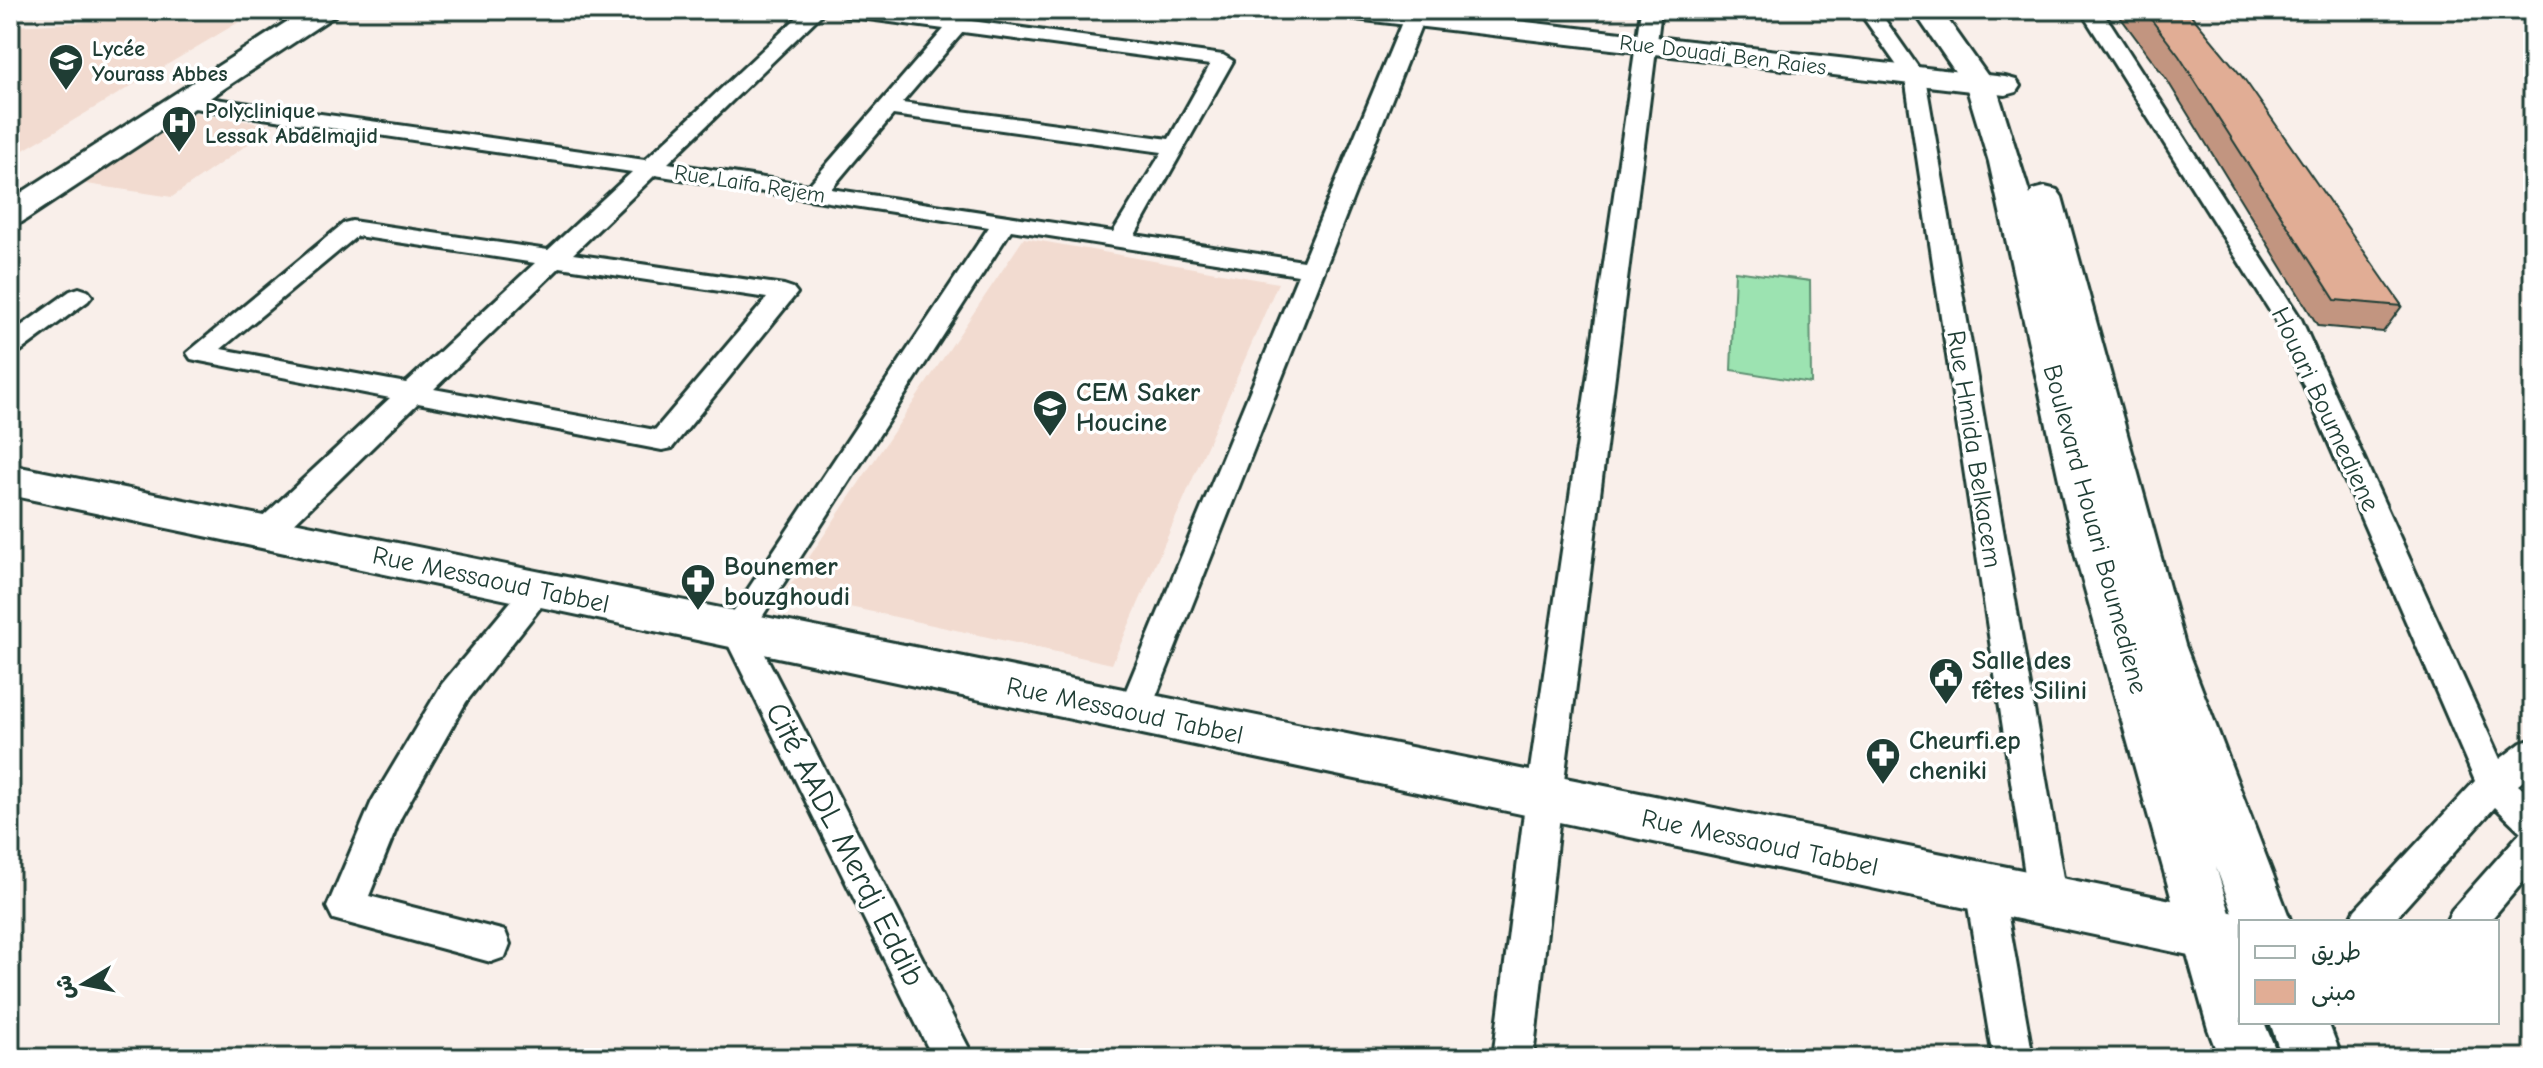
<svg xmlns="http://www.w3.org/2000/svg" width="2543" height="1068" font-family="'Comic Neue','Playpen Sans Arabic',sans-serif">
  <rect width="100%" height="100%" fill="#f9efea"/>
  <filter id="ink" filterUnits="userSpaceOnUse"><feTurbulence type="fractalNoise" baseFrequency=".0125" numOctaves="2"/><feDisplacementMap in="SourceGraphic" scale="16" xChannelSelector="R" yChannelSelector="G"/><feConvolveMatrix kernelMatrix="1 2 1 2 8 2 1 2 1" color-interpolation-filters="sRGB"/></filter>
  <g filter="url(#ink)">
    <path fill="#f2dbd0" d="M113 21 239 22 10 158V26Z
      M189 112 274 126 172 197 80 183Z
      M1024 238 1278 283 1112 664 785 593Z"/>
    <path fill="#9ce3b1" stroke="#5e9072" stroke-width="2" d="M1735 271 1810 281 1811 383 1731 370Z"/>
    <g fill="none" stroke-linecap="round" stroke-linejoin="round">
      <g stroke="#1f3d34" stroke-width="6">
        <path id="street" d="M805 10H826L668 163 809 185 944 29 845 16 835 10H889L1223 55 1233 61 1135 235 1303 261 1407 10H1427L1146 722 1134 726 1122 722 1117 712 1298 275 1011 230 753 631 974 1058H933L721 630 989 227 655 175 573 254 784 285 793 288 797 293 672 448 662 450 418 403 276 541 265 544 254 541 250 533 254 525 390 398 200 361 191 359 187 353 344 223 352 221 548 250 632 172 187 107 176 101 180 97 187 95 645 160ZM963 32 1210 65 1169 139 902 103ZM893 115 1162 152 1113 232 831 189ZM357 236 535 263 406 383 221 349ZM560 267 767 298 655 430 434 389Z
          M1641 10H1661L1562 797 1533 1058H1493L1526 797Z
          M1858 10H1878L1925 77 2067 901 2061 913 2048 918 2035 913 2029 901 1905 77Z
          M2080 10H2100L2111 24 2301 319 2500 759 2521 743 2533 739V773L2518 785 2533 798V870L2489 922H2446L2452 910 2521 832 2495 807 2392 922H2349L2355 910 2475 781 2275 319Z
          M79 288 88 291 92 296 88 301 19 352 10 354V334L70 291Z
          M539 577 550 581 555 589 466 702 401 817 369 896 505 931 510 944 505 957 491 962 333 919 327 907 372 801 442 684 528 581Z
          M1984 871 1997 876 2003 888 2033 1058H1993L1965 888 1971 876Z"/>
      </g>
      <g stroke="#1f3d34" stroke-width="6">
        <path id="secondary" d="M1333 10H1421L2005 77 2016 80 2020 86 2016 92 2005 95 1347 18 1337 16Z
          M10 465 2241 914 2261 922H2241V966L10 495Z"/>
      </g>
      <g stroke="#1f3d34" stroke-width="6">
        <path id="primary" d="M305 10H338L334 16 22 222 10 225V200Z"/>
      </g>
      <g stroke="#1f3d34" stroke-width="6">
        <path id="highway" d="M1913 10H1941L1997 89 2030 195 2033 190 2045 187 2057 190 2062 197 2185 645 2291 922H2241V935L2216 867 2241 949V1022H2264L2279 1058H2219L2208 1029 2076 557 1989 162 1967 89Z
          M2270 1022H2328L2342 1058H2282Z"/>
      </g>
      <use href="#street" fill="#fff" fill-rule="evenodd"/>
      <use href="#secondary" fill="#fff" fill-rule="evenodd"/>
      <use href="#primary" fill="#fff" fill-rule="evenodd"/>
      <use href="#highway" fill="#fff" fill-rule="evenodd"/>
    </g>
    <path fill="#c29580" stroke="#1f3d34" stroke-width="2" d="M2115 10H2187L2402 306 2383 332 2318 326 2167 80Z"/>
    <path fill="#e1ad95" stroke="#1f3d34" stroke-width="2" d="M2144 10H2187L2245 80 2402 306 2335 300 2179 56Z"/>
  </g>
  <defs>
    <g id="school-pin" transform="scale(1.8)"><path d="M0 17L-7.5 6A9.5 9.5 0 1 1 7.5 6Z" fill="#1f3d34" stroke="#fff"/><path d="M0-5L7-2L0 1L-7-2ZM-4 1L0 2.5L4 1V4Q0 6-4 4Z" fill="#fff"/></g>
    <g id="hospital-pin" transform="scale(1.8)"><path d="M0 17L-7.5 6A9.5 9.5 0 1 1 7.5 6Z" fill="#1f3d34" stroke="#fff"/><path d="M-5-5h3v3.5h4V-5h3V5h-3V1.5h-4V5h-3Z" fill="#fff"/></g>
    <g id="pharmacy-pin" transform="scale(1.8)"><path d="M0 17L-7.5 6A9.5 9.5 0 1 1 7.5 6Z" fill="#1f3d34" stroke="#fff"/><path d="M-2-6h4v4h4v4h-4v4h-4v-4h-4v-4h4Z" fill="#fff"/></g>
    <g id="civic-pin" transform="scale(1.8)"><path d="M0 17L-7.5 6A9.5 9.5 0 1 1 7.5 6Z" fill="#1f3d34" stroke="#fff"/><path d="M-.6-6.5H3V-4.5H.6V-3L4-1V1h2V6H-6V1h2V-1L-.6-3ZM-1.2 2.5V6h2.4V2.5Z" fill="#fff"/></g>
  </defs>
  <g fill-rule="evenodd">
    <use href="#school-pin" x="66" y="61"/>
    <use href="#hospital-pin" x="179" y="123"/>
    <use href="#school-pin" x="1050" y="407"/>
    <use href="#pharmacy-pin" x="698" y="581"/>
    <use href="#civic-pin" x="1946" y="675"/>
    <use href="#pharmacy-pin" x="1883" y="755"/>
  </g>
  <g text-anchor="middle" stroke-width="7" stroke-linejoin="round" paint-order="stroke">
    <g font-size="22" font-weight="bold" fill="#1f3d34" stroke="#fff" text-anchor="start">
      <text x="92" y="56">Lycée<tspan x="92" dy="25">Yourass Abbes</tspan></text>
      <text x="205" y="118">Polyclinique<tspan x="205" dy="25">Lessak Abdelmajid</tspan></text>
    </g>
    <g font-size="22" fill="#1f3d34" stroke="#fff">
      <text transform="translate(1723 54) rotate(7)" y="8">Rue Douadi Ben Raies</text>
      <text transform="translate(750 183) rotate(9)" y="8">Rue Laifa Rejem</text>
    </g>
    <g font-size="26" font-weight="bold" fill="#1f3d34" stroke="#fff" text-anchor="start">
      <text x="1076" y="401">CEM Saker<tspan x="1076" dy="30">Houcine</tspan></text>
      <text x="724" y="575">Bounemer<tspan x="724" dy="30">bouzghoudi</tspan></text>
      <text x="1972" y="669">Salle des<tspan x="1972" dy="30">fêtes Silini</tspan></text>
      <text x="1909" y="749">Cheurfi.ep<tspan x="1909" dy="30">cheniki</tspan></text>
    </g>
    <g font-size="26" fill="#1f3d34" stroke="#fff">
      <text transform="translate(2326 409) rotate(65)" y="9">Houari Boumediene</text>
      <text transform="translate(1975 449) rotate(81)" y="9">Rue Hmida Belkacem</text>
      <text transform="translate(2096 529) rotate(75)" y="9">Boulevard Houari Boumediene</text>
      <text transform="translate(491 579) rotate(12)" y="9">Rue Messaoud Tabbel</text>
      <text transform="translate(1125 710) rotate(12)" y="9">Rue Messaoud Tabbel</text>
      <text transform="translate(1760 842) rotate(12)" y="9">Rue Messaoud Tabbel</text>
    </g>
    <g font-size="32" fill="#1f3d34" stroke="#fff">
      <text transform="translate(846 844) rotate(63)" y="11">Cité AADL Merdj Eddib</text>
    </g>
  </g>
  <rect width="2543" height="1068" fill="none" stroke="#fff" stroke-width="40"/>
  <rect x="20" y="20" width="2503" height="1028" fill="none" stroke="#1f3d34" stroke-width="3" filter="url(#ink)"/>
  <rect x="2239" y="920" width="260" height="104" fill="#ffffff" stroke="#a5b1ae" stroke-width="2"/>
  <rect x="2255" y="946" width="40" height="12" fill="#ffffff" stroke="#a5b1ae" stroke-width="2"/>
  <text x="2311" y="960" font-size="24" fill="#1f3d34">طريق</text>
  <rect x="2255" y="980" width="40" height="24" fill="#e1ad95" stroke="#a5b1ae" stroke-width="2"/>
  <text x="2311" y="1000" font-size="24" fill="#1f3d34">مبنى</text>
  <g transform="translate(84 984) rotate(260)" stroke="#ffffff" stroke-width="6" paint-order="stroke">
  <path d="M0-6L14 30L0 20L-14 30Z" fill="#1f3d34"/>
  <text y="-12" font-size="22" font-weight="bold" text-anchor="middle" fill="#1f3d34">ش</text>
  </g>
</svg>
